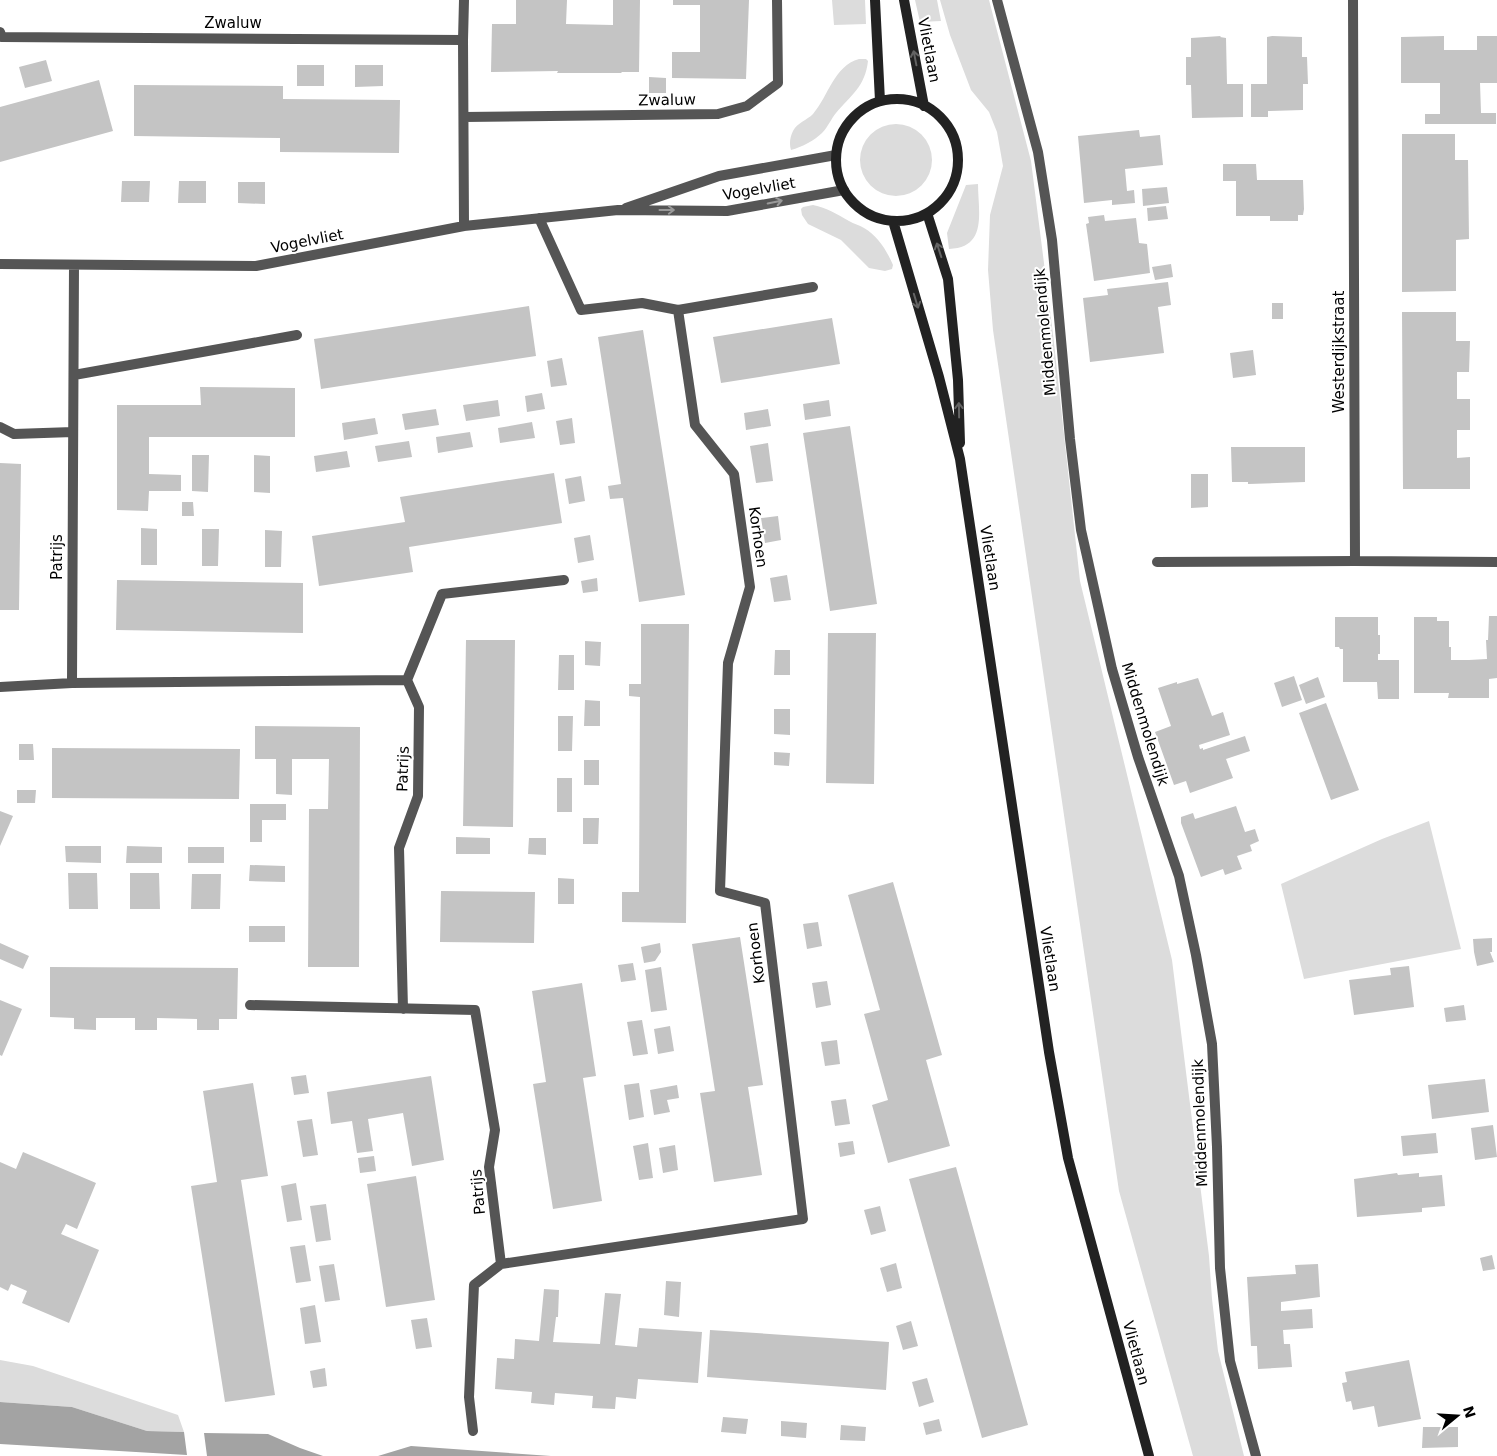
<svg xmlns="http://www.w3.org/2000/svg" width="1497" height="1456" font-family="'DejaVu Sans',sans-serif">
  <rect width="100%" height="100%" fill="#fff"/>
  <path fill="#dcdcdc" d="M832 0H865L866 24 834 25Z
    M915 0H937L941 21 920 22Z
    M940 0H989L1031 161 1053 334 1080 581 1172 960 1209 1256 1212 1299 1218 1351 1244 1456H1193L1119 1191 993 330 988 270 990 215 1003 166 997 132 989 112 971 90 950 35Z
    M859 59H866L868 61C865 87 851 95 836 113 831 119 828 127 822 133 815 140 802 147 791 150 789 144 790 137 793 131 797 123 807 120 813 114 829 95 834 66 859 59Z
    M860 160a36 36 0 1 1 72 0a36 36 0 1 1-72 0Z
    M978 184C978 211 988 248 949 249L947 233 966 185Z
    M813 205C827 208 837 214 849 221 854 224 859 225 864 228 878 236 887 251 893 265L892 269 885 271 869 268 841 240 808 224 802 215 801 209 803 207Z
    M1429 821 1461 949 1304 979 1281 884 1382 839Z
    M0 1360 33 1366 178 1415 184 1432 147 1431 72 1407 0 1402Z"/>
  <path fill="#a3a3a3" d="M0 1402 72 1407 147 1431 184 1432 187 1455 0 1444Z
    M204 1433 268 1434 300 1448 323 1456H207Z
    M411 1446 551 1456H378Z"/>
  <path fill="#c4c4c4" d="M516 0H567L566 24 613 25V0H640L639 72H622L621 73H557L558 71 491 72 492 24H516Z
    M673 0H749L746 79 672 78V52H700V5H673Z
    M1221 36 1220 37 1226 38 1227 84H1243V117L1192 118 1191 85H1186V57H1191V38Z
    M1272 36 1302 37V57H1307L1308 84H1303V110L1268 111V117H1251V84H1267V37Z
    M1444 36V50H1477V36H1497V83H1480L1481 113H1496V124H1425V114H1440V83H1401V37Z
    M46 60 52 81 25 88 19 67Z
    M297 65H324V86H297Z
    M355 65H383V86L355 87Z
    M649 77 666 78V93H649Z
    M99 80 113 131 0 162V107Z
    M134 85 283 86V99L400 100 399 153 280 152V138L134 136Z
    M1139 130 1140 137 1160 135 1163 165 1125 169 1127 191 1134 190 1135 203 1112 205V200L1084 203 1078 136Z
    M1402 134H1455V160H1468L1469 239 1456 240V291L1402 292Z
    M1223 164H1256L1257 180H1303L1304 209 1303 215H1298V221H1270V216H1236V181H1223Z
    M122 181H150L149 202H121Z
    M179 181H206V203H178Z
    M238 182H265V204L238 203Z
    M1167 187 1169 203 1143 206 1142 189Z
    M1166 206 1168 219 1148 221 1147 208Z
    M1104 215 1105 221 1136 218 1139 243 1147 244 1150 273 1094 281 1086 224 1089 223 1088 217Z
    M1171 264 1173 277 1155 280 1152 267Z
    M1168 282 1171 305 1158 307 1164 353 1090 362 1083 298 1108 295 1107 289Z
    M1272 303H1283V319H1272Z
    M529 306 536 356 321 389 314 339Z
    M1402 312H1456V341H1470L1469 372H1457V399H1470V430H1457V458L1470 457V489H1403Z
    M832 318 840 364 721 383 713 337Z
    M643 330 685 595 639 602 623 498 610 499 608 486 621 484 598 337Z
    M1253 350 1256 375 1233 378 1230 353Z
    M562 358 567 385 551 387 547 361Z
    M200 387 295 388V437H149V474L181 475V491H149L148 511 117 510V405H201Z
    M542 393 545 409 527 412 525 396Z
    M498 400 500 416 466 421 463 405Z
    M829 400 831 416 805 420 803 404Z
    M436 409 439 425 405 430 402 414Z
    M768 409 771 426 746 430 744 413Z
    M375 418 378 434 344 440 342 423Z
    M572 418 575 443 560 445 556 421Z
    M532 422 535 438 500 443 498 428Z
    M850 426 877 604 830 611 803 433Z
    M470 432 473 447 438 453 436 437Z
    M409 441 412 457 378 462 375 446Z
    M768 443 773 481 756 483 750 446Z
    M1231 447H1305V482L1248 484V482H1232Z
    M347 451 350 467 316 472 314 456Z
    M192 455H209L208 492 192 491Z
    M254 455 270 456V493L254 492Z
    M0 463 21 464 19 610H0Z
    M554 473 562 523 409 547 413 572 319 586 312 536 405 522 400 497Z
    M1191 474H1208V507L1191 508Z
    M581 476 585 501 569 504 565 479Z
    M182 502H193L194 516H182Z
    M778 516 781 540 765 543 761 518Z
    M141 528 157 529V565H141Z
    M202 529H219L218 566H202Z
    M265 530 282 531 281 567H265Z
    M590 535 594 560 578 563 574 538Z
    M787 575 791 600 774 602 770 578Z
    M597 578 598 591 583 593 581 581Z
    M117 580 303 583V633L116 630Z
    M1489 616H1497V678L1489 679V698H1448L1449 693H1414V617H1437V621H1449V647H1451V660H1469L1487 659 1486 640H1488Z
    M1335 617H1378V635H1380V654H1378V660H1399V699H1378L1377 682H1343V649H1340L1339 647H1335Z
    M641 624H689L686 923 622 922V892H639L640 697 629 696V684H641Z
    M828 633H876L874 784 826 783Z
    M466 640H515L513 827 463 826Z
    M585 641 601 642 600 666 585 665Z
    M775 650H790V675H774Z
    M559 655H574V690H558Z
    M1294 676 1302 700 1282 707 1274 683Z
    M1318 677 1325 697 1306 704 1299 685Z
    M1198 678 1212 716 1223 712 1230 735 1199 745 1200 749 1203 748V750L1245 736 1250 751 1226 759 1233 778 1190 793 1186 781 1174 785 1155 732 1171 726 1158 688 1177 682V684Z
    M585 700 600 701V726H584Z
    M1326 703 1359 790 1331 800 1299 713Z
    M774 709H790V735L774 734Z
    M558 716H573L572 751H558Z
    M255 726 360 727 359 967H308L309 809H328L329 759H292V795L276 794V759H255Z
    M19 744H33L34 760H19Z
    M52 748 240 749 239 799 52 798Z
    M774 752 790 753 789 766 774 765Z
    M584 760H599V785H584Z
    M557 778H572V812H557Z
    M17 790H36L35 803H17Z
    M250 804H286V820H262V842H250Z
    M1236 806 1245 832 1255 829 1259 841 1250 845 1252 851 1237 856 1242 869 1225 875 1223 869 1201 877 1181 823V817L1193 813 1195 819Z
    M0 811 13 816 0 846Z
    M583 818H599L598 844H583Z
    M456 837 490 838V854H456Z
    M529 838H546V855L528 854Z
    M65 846H101V863L66 862Z
    M127 846 162 847V863H126Z
    M188 847H224V863H188Z
    M250 865 285 866V882L249 881Z
    M68 873H97L98 909H69Z
    M130 873H159L160 909H130Z
    M192 874H221L220 909H191Z
    M558 878 574 879V904H558Z
    M893 882 942 1055 926 1060 950 1146 888 1163 872 1105 888 1100 864 1014 880 1010 848 895Z
    M441 891 535 892 534 943 440 942Z
    M818 922 822 946 807 949 803 924Z
    M249 926H285V942H249Z
    M740 937 763 1085 748 1087 762 1175 714 1182 700 1093 715 1091 692 944Z
    M1492 938V952H1490L1494 962 1477 966 1474 952 1473 939Z
    M0 943 29 956 23 969 0 959Z
    M660 943 661 952 655 961 644 963 641 947Z
    M633 963 636 980 621 982 618 965Z
    M1409 966 1414 1007 1354 1015 1349 980 1391 975 1390 968Z
    M50 967 238 968 237 1019H219V1030H197V1019L157 1018V1030H135V1018H96V1030L74 1029V1018L50 1017Z
    M661 967 667 1010 651 1012 645 970Z
    M827 981 831 1005 816 1008 812 983Z
    M582 983 596 1076 583 1078 602 1201 553 1209 533 1084 546 1082 532 991Z
    M0 1000 22 1009 2 1056 0 1055Z
    M1464 1005 1466 1020 1446 1022 1444 1008Z
    M642 1020 648 1054 633 1056 627 1022Z
    M670 1026 674 1051 658 1054 654 1029Z
    M837 1040 840 1064 825 1066 821 1042Z
    M306 1075 309 1093 294 1095 291 1077Z
    M431 1076 444 1160 412 1166 403 1113 368 1119 373 1151 357 1153 352 1121 331 1124 327 1092Z
    M1485 1079 1489 1112 1432 1119 1428 1085Z
    M253 1083 268 1176 241 1180 275 1395 225 1402 191 1186 217 1182 203 1091Z
    M639 1083 644 1117 629 1120 624 1085Z
    M677 1085 679 1098 667 1100 670 1112 654 1115 650 1090Z
    M846 1099 850 1124 835 1126 831 1101Z
    M312 1119 318 1155 303 1157 297 1121Z
    M1493 1125 1497 1157 1475 1160 1471 1128Z
    M1436 1133 1438 1153 1403 1156 1401 1136Z
    M853 1141 855 1154 840 1157 838 1143Z
    M648 1143 653 1178 639 1180 633 1146Z
    M675 1145 678 1170 663 1173 659 1148Z
    M23 1152 96 1183 77 1229 66 1224 61 1234 99 1250 69 1323 22 1303 27 1291 11 1284 8 1291 0 1287V1162L16 1169Z
    M374 1156 376 1171 360 1173 358 1158Z
    M956 1167 1028 1425 982 1438 909 1179Z
    M1397 1173 1398 1175 1419 1173V1177L1442 1175 1445 1206 1422 1208V1212L1357 1217 1354 1179Z
    M416 1176 435 1300 386 1307 367 1184Z
    M296 1183 302 1220 287 1222 281 1186Z
    M326 1204 331 1240 316 1242 310 1206Z
    M880 1206 886 1231 871 1235 864 1210Z
    M305 1245 311 1281 296 1283 290 1247Z
    M1492 1255 1495 1269 1483 1271 1480 1258Z
    M896 1263 902 1288 887 1292 880 1268Z
    M334 1264 340 1300 325 1302 319 1266Z
    M1318 1264 1320 1297 1281 1302V1311L1312 1309 1313 1328 1283 1330 1284 1344H1290L1292 1367 1258 1369 1257 1346H1251L1247 1277 1296 1274 1295 1265Z
    M666 1281 681 1282 679 1317 664 1315Z
    M544 1289 559 1290 558 1317H556L553 1342 600 1344 605 1293 621 1294 615 1345 637 1347 639 1328 702 1332 698 1383 638 1379 636 1399 616 1397 615 1409 592 1408 593 1396 555 1393 554 1405 531 1403 532 1392 495 1389 497 1358 514 1359 515 1339 539 1341Z
    M315 1305 321 1342 305 1344 300 1308Z
    M427 1318 432 1347 416 1349 411 1320Z
    M911 1321 918 1346 903 1350 896 1326Z
    M710 1330 889 1342 886 1390 707 1377Z
    M1409 1360 1421 1419 1378 1427 1374 1406 1353 1410 1351 1401 1346 1402 1342 1383 1347 1382 1345 1372Z
    M325 1368 327 1386 313 1388 310 1371Z
    M927 1378 934 1402 919 1407 912 1382Z
    M723 1417 748 1419 746 1434 721 1432Z
    M939 1419 942 1431 926 1435 923 1423Z
    M781 1421 807 1423 806 1438 781 1436Z
    M841 1425 866 1427 865 1441 840 1440Z
    M1423 1427H1458V1447L1422 1448Z"/>
  <g fill="none" stroke-linecap="round" stroke-linejoin="round">
    <path stroke="#555" stroke-width="10" d="M1157 562 1355 561"/>
    <path stroke="#555" stroke-width="10" d="M997 0 1038 152 1052 240 1070 439 1081 530 1086 552 1112 669 1138 757 1179 876 1196 955 1212 1044 1217 1147 1220 1268 1230 1361 1256 1456
      M1353 0 1355 561 1497 562
      M0 32 2 37 463 40 464 0
      M463 40 464 226
      M464 117 718 114 747 106 778 83 777 0
      M626 208 719 176 836 155
      M539 218 581 310 642 303 678 310 813 287
      M0 264 256 266 464 226 618 210 727 211 844 190
      M74 265 72 683 407 680
      M74 375 297 335
      M0 427 14 434 73 432
      M0 687 72 683
      M250 1005 475 1010 495 1130 489 1167 501 1264 474 1285 469 1397 473 1431
      M403 1009 399 848 418 796 419 707 407 680 442 594 564 580
      M501 1264 803 1219 765 903 720 891 728 663 750 587 734 474 695 425 678 310"/>
    <path stroke="#222" stroke-width="10" d="M875 0 880 101
      M904 0 924 106
      M836 160a61 61 0 1 1 122 0a61 61 0 1 1-122 0Z
      M927 213 948 279 958 380 960 443
      M893 221 939 377 960 459 1049 1052 1068 1158 1149 1456"/>
  </g>
  <defs><path id="oneway-shaft" d="M-6 0H5M1.5-3L5.5 0L1.5 3" fill="none" stroke-width="1.6" stroke-linecap="round" stroke-linejoin="round" transform="scale(1.25)"/></defs>
  <g stroke="#646464">
    <use href="#oneway-shaft" transform="translate(915 58) rotate(-101)"/>
    <use href="#oneway-shaft" transform="translate(939 250) rotate(-108)"/>
    <use href="#oneway-shaft" transform="translate(916 301) rotate(73)"/>
    <use href="#oneway-shaft" transform="translate(959 410) rotate(-91)"/>
  </g>
  <g stroke="#999">
    <use href="#oneway-shaft" transform="translate(775 202) rotate(-12)"/>
    <use href="#oneway-shaft" transform="translate(667 210)"/>
  </g>
  <g text-anchor="middle" stroke-width="4" stroke-linejoin="round" paint-order="stroke">
    <g font-size="15" fill="#000" stroke="#fff">
      <text x="233" y="28">Zwaluw</text>
      <text transform="translate(929 50) rotate(79)" y="5">Vlietlaan</text>
      <text transform="translate(667 100) rotate(-1)" y="5">Zwaluw</text>
      <text transform="translate(759 189) rotate(-10)" y="5">Vogelvliet</text>
      <text transform="translate(307 241) rotate(-11)" y="5">Vogelvliet</text>
      <text transform="translate(1045 332) rotate(-95)" y="5">Middenmolendijk</text>
      <text transform="translate(1339 352) rotate(-90)" y="5">Westerdijkstraat</text>
      <text transform="translate(758 537) rotate(82)" y="5">Korhoen</text>
      <text transform="translate(57 557) rotate(-90)" y="5">Patrijs</text>
      <text transform="translate(990 558) rotate(81)" y="5">Vlietlaan</text>
      <text transform="translate(1145 724) rotate(73)" y="5">Middenmolendijk</text>
      <text transform="translate(403 769) rotate(-88)" y="5">Patrijs</text>
      <text transform="translate(756 953) rotate(-97)" y="5">Korhoen</text>
      <text transform="translate(1050 959) rotate(81)" y="5">Vlietlaan</text>
      <text transform="translate(1200 1123) rotate(-92)" y="5">Middenmolendijk</text>
      <text transform="translate(478 1192) rotate(-95)" y="5">Patrijs</text>
      <text transform="translate(1136 1353) rotate(75)" y="5">Vlietlaan</text>
    </g>
  </g>
  <g transform="translate(1457 1416) rotate(72)" stroke="#ffffff" stroke-width="4" paint-order="stroke">
  <path d="M0-4L9 19L0 12L-9 19Z" fill="#000000"/>
  <text y="-8" font-size="14" font-weight="bold" text-anchor="middle" fill="#000000">N</text>
  </g>
</svg>
